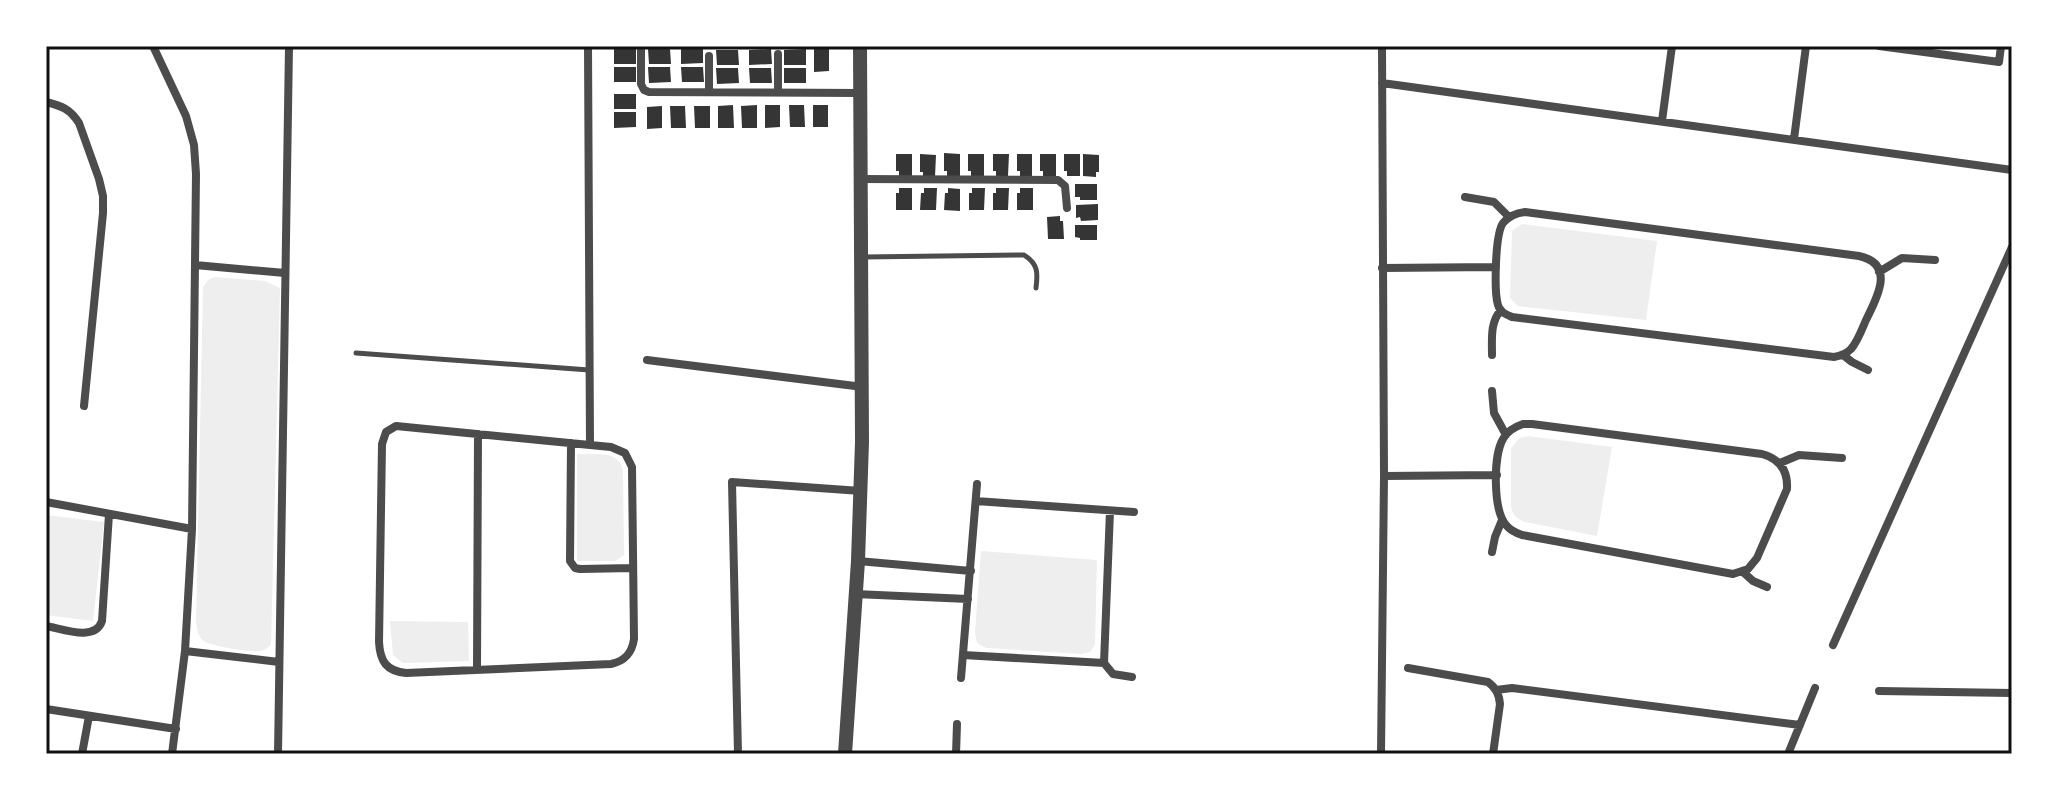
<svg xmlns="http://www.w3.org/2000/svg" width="2058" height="800" font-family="'Roboto Condensed',sans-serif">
  <rect width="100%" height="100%" fill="#fff"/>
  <path fill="#eee" d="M1522 224 1657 241 1646 320 1518 306 1510 298 1512 231Z
    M214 277 265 281 280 288 271 645C267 648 266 650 260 651 252 653 210 646 204 641 198 637 197 629 196 623L203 287 208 280Z
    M1528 436 1612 447 1597 536 1525 522C1517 519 1512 515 1511 506V449L1519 438Z
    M577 454C595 455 618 449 623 470L624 555 615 561H577Z
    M46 515 104 522 93 621 46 615Z
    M981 551 1097 560 1095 645 1090 652 1081 654 986 648 977 643 975 632Z
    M390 621 468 622 469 661 403 663 393 655Z"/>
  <path fill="#353535" d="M703 48V63L681 64V49Z
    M614 49H636V64H614Z
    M648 49H670L671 64H649Z
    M771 49 772 64 749 65V50Z
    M806 49V65H784V50Z
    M814 49H829V71L814 72Z
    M716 50H738L739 65H717Z
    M614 67H636V82H614Z
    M648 67H670L671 82 649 83Z
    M681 67H703L704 82H682Z
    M716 68H738L739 83 717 84Z
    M749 68H771L772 83H750Z
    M784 68H806V83H784Z
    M614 94H636V109H614Z
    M733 105 734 128H718V106Z
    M757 105V128H742L741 106Z
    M765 105H780V127L765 128Z
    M789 105H804L805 127H790Z
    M813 105H828V127H813Z
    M662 106V128L647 129V107Z
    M670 106H685L686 128H671Z
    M694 106H710V128H695Z
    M614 112H636V127L614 128Z
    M944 153 960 154V176H947V171H944Z
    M896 154H912V176H899V171H896Z
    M920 154 936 155 935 177 923 176V172H920Z
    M968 154H984V176H971V171H968Z
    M993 154H1009L1008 176H996V171H993Z
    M1017 154H1032V176H1020V171H1017Z
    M1040 154H1056V176H1043V171H1040Z
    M1064 154H1080V176H1067V171H1064Z
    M1083 154 1099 155V172H1096V177L1083 176Z
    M1075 184H1097V200H1080V197H1075Z
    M899 188H912V210H896V193H899Z
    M924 188H937L936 210H920L921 193H924Z
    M948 188 960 189V211L944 210 945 193H948Z
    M972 188H985L984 210H969V193H972Z
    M996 188H1009L1008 210H993V193H996Z
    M1020 188H1033V210H1017V193H1020Z
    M1098 204V220L1081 221 1080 217 1076 218V205Z
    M1060 216V221H1063L1064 239H1048L1047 217Z
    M1075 225H1097V240H1080V238L1075 237Z"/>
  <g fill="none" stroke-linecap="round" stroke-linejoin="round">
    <path stroke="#4c4c4c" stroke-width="5" d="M864 257 1024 255C1038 264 1038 272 1036 288
      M356 353 589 370"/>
    <path stroke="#4c4c4c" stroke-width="8" d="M153 46 186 116 194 145 196 174 192 529 185 651 172 754
      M588 46 590 445
      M1879 46 1999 62 2001 46
      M641 50V84L644 90 649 92 860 93
      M709 56V92
      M1382 83 2012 170
      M778 92V54
      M46 102C62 106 70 109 79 123L99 179 103 196V213L84 406
      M1662 121 1672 46
      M1794 139 1806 46
      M860 179 1058 180 1065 186 1067 208
      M1465 197 1494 202 1509 217
      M1525 212 1859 256C1896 264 1877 298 1866 320 1862 329 1858 341 1851 349 1846 354 1840 356 1834 357L1512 317C1505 314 1500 312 1498 305 1494 292 1495 234 1503 223 1509 216 1516 213 1525 212Z
      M195 265 285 273
      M1382 268 1496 267
      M1879 272 1902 258 1935 260
      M1492 355C1492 339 1490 322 1501 310
      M1843 355 1852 362 1868 370
      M647 360 863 387
      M1492 391 1494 413 1506 435
      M1523 424H1532L1762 454C1780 459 1788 471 1787 489L1757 558 1748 569 1733 574 1522 535C1516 533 1510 530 1506 525 1493 510 1493 456 1503 439 1507 431 1514 427 1523 424Z
      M396 426 590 445 611 447 625 453 632 467 634 639C632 653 625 661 611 664L406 673C386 671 380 661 379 642L382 444 386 432Z
      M571 443 570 561 575 568 580 569 633 568
      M1780 463 1799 455 1842 458
      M1384 476 1497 475
      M976 501 1134 512
      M46 502 192 529
      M1492 552 1495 537 1502 520
      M858 561 971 571
      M1743 572 1753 581 1767 587
      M855 594 968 599
      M46 626C63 629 95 642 102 621L109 514
      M1833 645 2012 247
      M185 651 279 662
      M963 655 1104 663 1113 674 1132 677
      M1104 663 1110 511
      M1408 668 1488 682C1496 688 1499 694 1500 704L1493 754
      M477 670 478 434
      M961 678 977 484
      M1496 690 1512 688 1800 725
      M1879 691 2012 693
      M46 709 176 729
      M82 754 89 716
      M278 754 289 46
      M738 754 732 482 861 491
      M956 754 957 724
      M1381 754 1384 476 1382 46
      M1788 754 1815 688"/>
    <path stroke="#4c4c4c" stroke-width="14" d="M845 754 858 561 862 442 860 46"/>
  </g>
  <rect width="2058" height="800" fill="none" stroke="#ffffff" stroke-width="96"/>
  <rect x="48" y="48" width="1962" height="704" fill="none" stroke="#111" stroke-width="3"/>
</svg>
